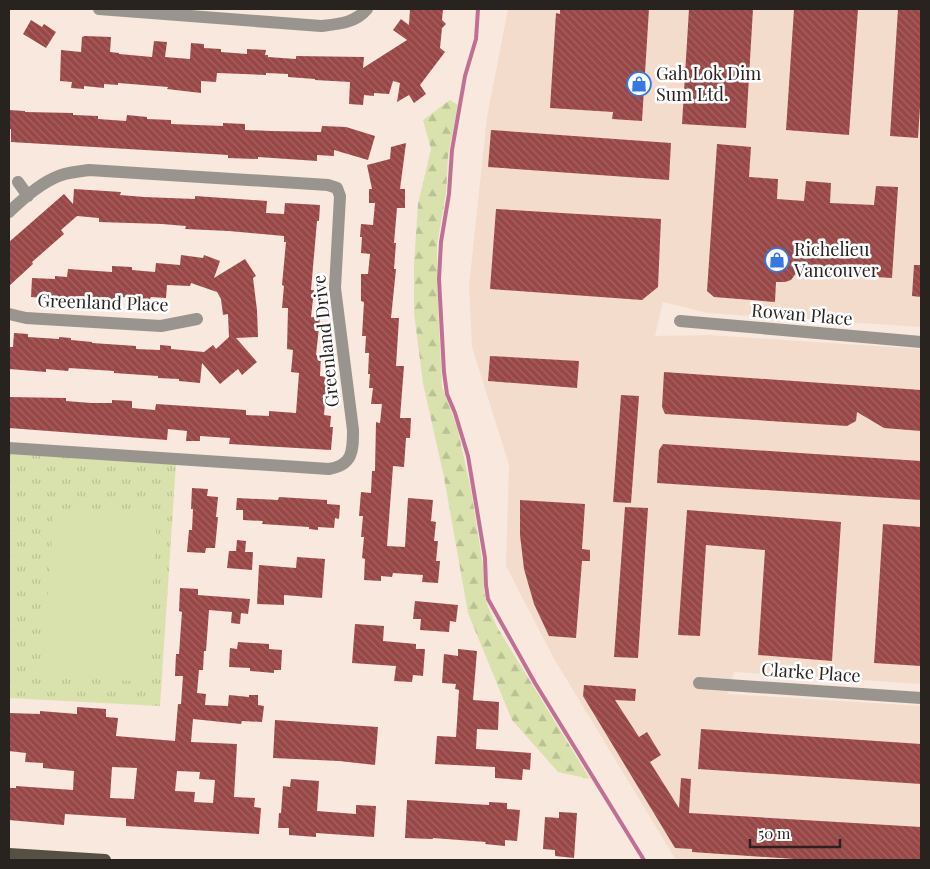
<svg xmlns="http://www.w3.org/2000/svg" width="930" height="869" font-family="'Playfair Display',serif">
  <defs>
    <pattern id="grass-tufts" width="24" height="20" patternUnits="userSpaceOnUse" patternTransform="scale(1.25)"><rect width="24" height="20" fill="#d9e1ad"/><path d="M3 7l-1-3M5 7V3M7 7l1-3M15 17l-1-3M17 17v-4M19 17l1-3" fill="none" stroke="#bac194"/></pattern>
    <pattern id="forest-firs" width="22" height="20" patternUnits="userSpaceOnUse" patternTransform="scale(1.25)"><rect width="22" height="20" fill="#d9e1ad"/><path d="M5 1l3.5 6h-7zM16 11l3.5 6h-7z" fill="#bac194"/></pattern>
    <pattern id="building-back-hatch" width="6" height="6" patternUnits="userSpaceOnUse" patternTransform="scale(1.25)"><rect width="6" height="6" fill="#994746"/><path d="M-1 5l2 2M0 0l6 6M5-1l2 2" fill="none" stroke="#a26464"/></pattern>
  </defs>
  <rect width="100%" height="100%" fill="#f9e8de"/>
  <path fill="#f4dccd" d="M508 9H921V327L708 313 663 302 655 336 709 335 921 349V684L734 672 728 694 921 706V860H676L553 657 506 566 509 465 472 347 469 286 487 117Z"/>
  <path fill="url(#grass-tufts)" d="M9 452 176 463 160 706 9 698Z"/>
  <path fill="url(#forest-firs)" d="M450 100 458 105 448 156 446 193 437 245V282L442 387 457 427 471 490 483 566 484 592 487 604 497 627 590 779 558 772 512 720 468 613 444 477 423 383 414 313V264L418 204 431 149 423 120Z"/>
  <path fill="#d9e1ad" d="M54 509 157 517 146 682 42 675Z"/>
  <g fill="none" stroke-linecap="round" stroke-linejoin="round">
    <path stroke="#c07094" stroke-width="4" d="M478 9 476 39 465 76 452 150 449 194 441 242 439 279 444 372 447 394 455 413 468 456 485 558 486 585 488 599 535 683 644 860"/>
  </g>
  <path fill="url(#building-back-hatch)" fill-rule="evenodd" d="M410 9H443L442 20 446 24 442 28 440 48 445 52 420 85 426 94 414 103 409 95 397 102 400 83 393 81 389 94 374 93V96L364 95 363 105 349 104 350 82 315 80V79L288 77V74L266 73V75L217 73 216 82 201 81V93L167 89 168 87 118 83V85L104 84V88L84 86V89L71 88 72 82 60 81 61 50 81 52 82 37 85 36 111 37 110 52 119 53V54L152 57 154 41 167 42 165 57 190 59 191 43 204 44V48L221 49V52L247 54V49L266 50 265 55H268V57L296 59V56L364 57 363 68 407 40 393 30 401 19 409 25Z
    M560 9H649L642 121 612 119 613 112 550 108 556 13 560 14Z
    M689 9H753L746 128 682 124Z
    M794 9H858L849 135 786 130Z
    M898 9H921V92L918 138 890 136Z
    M31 20 42 27 44 24 56 32 46 48 23 34Z
    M9 110 25 111V112L73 113V115L98 116V119L126 121 127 115 147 117V119L171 120V124L223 126V123L245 124V130L271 131 321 132 322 126 346 127 375 136 368 160 334 150V156L317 155V161L258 157V159L228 158V155L11 142V129H9Z
    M491 130 671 143 669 180 488 167Z
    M406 143 400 189H405V208H397L394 243H396L394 269H396L391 318H399L396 366H404L400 418H411L410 438H406L404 467 393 466 387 546 405 547 408 498 433 500 431 521 436 522 434 541H438L436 561H440L438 583 422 582 423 575 393 573 392 577 381 576V581L364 580 365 559 362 558 364 537H361L363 516H359L361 492 371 493 372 471H375L376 422 380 423 382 404H371L373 388H369L370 374H368L369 353H365L366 336H362L364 302 361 301V274H368L370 254 361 253 362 237H360L361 224 373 225 375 203H369V189H372L367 165 390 159 391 147Z
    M717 144 751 147 749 177 778 179 777 199 804 201 806 181 831 183 830 203 874 205 876 186 898 187 892 278 797 272 791 280 785 282H776L775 302 714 297 707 291Z
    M74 189 121 192 120 195 144 197 195 199V196L267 201 266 213 284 214 285 203 320 205 319 221H317L311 290H314L311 317 320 318 316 355H321L320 376 327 377 324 415 331 416 330 427H333L331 450 229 444 230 438 200 436V441H186L187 431 168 429 167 440 9 428V397L66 398V401L91 403H112V400L132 401V408L155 410 156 404 246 410V415L269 416V411L296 413 299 373 291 372 293 350 287 349 288 308H282L284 286 282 285 286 242H284V236L229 231 185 229 186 226 162 224 99 222V218L77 216 61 230 64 234 32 262 33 264 9 286V242L64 194 73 204Z
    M496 209 661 219 658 287 642 300 490 289Z
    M181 255 203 258 204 255 220 261 214 278 245 259 256 276 253 278 257 310 258 337 236 338 257 362 242 375 238 369 220 384 202 363 200 383 179 381V379L158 378V376L114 373V371L69 368 68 371 46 369V372L9 369V347H13L14 333 28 334V337L59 339V337L71 338V340L92 342V343L136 346V349L160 350V345L171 346V349L204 352 213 345 216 349 229 337 228 314 223 315 221 299 217 292 191 283 190 286 167 285 166 298 151 297 150 299 122 297V302L110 301V298L79 296V301L31 297 32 278 55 279V276L67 277 68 269 112 272V266L132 267V270L155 272 156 263 180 265Z
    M914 265H921V297L912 296Z
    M490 356 579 361 577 388 488 381Z
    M664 372 921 390V431L884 428 857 412 856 421 847 426 665 414 662 407Z
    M621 395 639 396 631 503 613 502Z
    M663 444 921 461V500L657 483 659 450Z
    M192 488 208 489 207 496 218 497 216 517H218L215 548H206L205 553 187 552 189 530H192L193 509H191Z
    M279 497 327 500V504L340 505 339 519 335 518 334 528 318 527V530L309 529V527L262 524 263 521 243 520V510H236L237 498 278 500Z
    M520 500 585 504 582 549 590 550V561H582L576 638 549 636 534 604 524 569 520 535Z
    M625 507 648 508 638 658 614 657Z
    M687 510 841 522 832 661 758 655 765 550 706 545 700 636 678 635Z
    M883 524 921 527V666L874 663Z
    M237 540 246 541 245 552H253L252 570 227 568 229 551H236Z
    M297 557 325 559 322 598 284 595V605L257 604 259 565 296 568Z
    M180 588 198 589V595L250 599 248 614 241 613 240 624 231 623 232 612 209 610 206 651H204L203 670H199L197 693 206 694 205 705 228 706 229 695 249 697V695H258V705L264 706 262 722 242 721 241 724 193 719 191 742 237 744 234 797 255 798 254 807 261 808 259 834 126 826V818L65 814 64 825 9 820V788H16V786L73 790 74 771 43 768V763L25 762 26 753 9 751V713L40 714V711L77 714V707L106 709V717L118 718 116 736 175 741 178 704H181L183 676H175L176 654H179L182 612 179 611ZM112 767 137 768 134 799 110 798ZM177 771 200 772 199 779 215 780 213 803 194 802 195 792 175 791Z
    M415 601 458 605 456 622 450 621 449 632 420 630 421 619H413Z
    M355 624 384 626 383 641 416 644V649H425L423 676 413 675 412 682 394 681 396 666 352 663Z
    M238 642 269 644V649L282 650 281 670H274V673L250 671V668L229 667 230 648 237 649Z
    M458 649 477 651 473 700 499 702 498 730 477 729 476 749 531 753 530 770 523 769 522 780 495 778V767L435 764 437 736 456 737 459 690 455 689 456 684 442 683 444 654 458 656Z
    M584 685 636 689 635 701 615 700 639 737 647 732 661 755 650 762 679 808 681 778 691 779 689 813 921 827V860H809L692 852V849L675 848 583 696Z
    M275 720 378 727 375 765 339 761 273 758Z
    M701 729 921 744V784L698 769Z
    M291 779 319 781 317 811 356 814V805L376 806 374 837 316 833V837L289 835V828H278L279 813H281L283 786 290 787Z
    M407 800 489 805V802L507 803V809L520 810 517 841 505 840V846L485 844 486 842 433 838V839L405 838Z
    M559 812 577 813 574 858 555 856V850L543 849 545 817 559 818Z"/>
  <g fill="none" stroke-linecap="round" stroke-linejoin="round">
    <path stroke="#99958e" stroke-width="12" d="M99 9 321 26C339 24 355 23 367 9
      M18 182 28 196
      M9 212C22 200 37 186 54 178 65 172 77 172 89 170L328 185 337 188 340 196 335 288 353 430C353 451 353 465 329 469L9 448
      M9 314 26 318 161 326 197 319
      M680 321 921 342
      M699 683 921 698"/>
    <path stroke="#554f44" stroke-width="12" d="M9 854 105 860"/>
  </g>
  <defs>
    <g id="shop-ring" transform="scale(1.25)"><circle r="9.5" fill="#fff" stroke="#3577e5" stroke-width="1.5"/><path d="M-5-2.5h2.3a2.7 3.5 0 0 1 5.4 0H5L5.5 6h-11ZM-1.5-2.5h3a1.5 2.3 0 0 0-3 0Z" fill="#3577e5"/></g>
  </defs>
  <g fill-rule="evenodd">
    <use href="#shop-ring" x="639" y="84"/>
    <use href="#shop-ring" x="777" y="260"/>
  </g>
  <g text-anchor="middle" stroke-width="5" stroke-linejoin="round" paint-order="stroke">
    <g font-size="18" fill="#29231f" stroke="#fff" text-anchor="start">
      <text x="656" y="80">Gah Lok Dim<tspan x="656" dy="21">Sum Ltd.</tspan></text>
      <text x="794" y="256">Richelieu<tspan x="794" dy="21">Vancouver</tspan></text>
    </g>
    <g font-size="18" fill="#29231f" stroke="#fff">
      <text transform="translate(103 303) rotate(2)" y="6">Greenland Place</text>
      <text transform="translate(802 315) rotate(5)" y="6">Rowan Place</text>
      <text transform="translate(326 341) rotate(-96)" y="6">Greenland Drive</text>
      <text transform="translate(811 673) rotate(4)" y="6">Clarke Place</text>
    </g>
  </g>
  <rect width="930" height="869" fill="none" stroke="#29231f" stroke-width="20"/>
  <path d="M750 839v8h90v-8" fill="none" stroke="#29231f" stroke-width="2.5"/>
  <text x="758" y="839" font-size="15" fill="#29231f" stroke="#ffffff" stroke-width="4" paint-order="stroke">50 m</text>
</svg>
